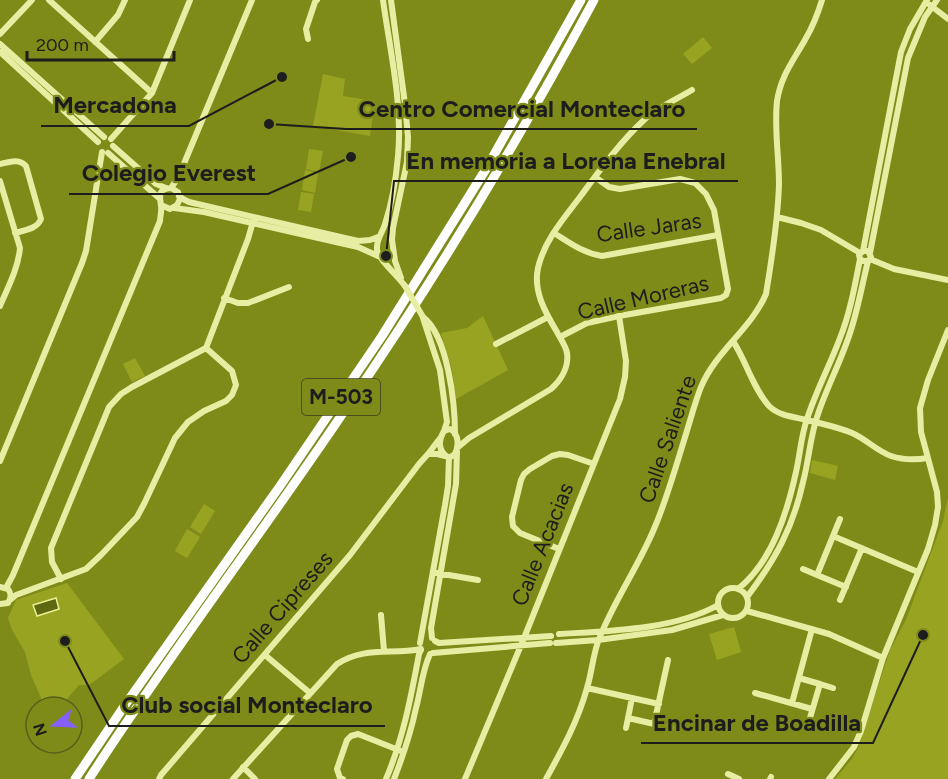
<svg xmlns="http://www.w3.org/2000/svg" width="948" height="779" font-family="Figtree,sans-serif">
  <rect width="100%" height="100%" fill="#7f8b19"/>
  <path fill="#98a421" d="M703 37 712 48 692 64 683 54Z
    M323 74 345 79 343 96 375 101 370 136 313 126Z
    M309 149 323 151 319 172 306 169Z
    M305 170 318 173 315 193 302 190Z
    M301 192 314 194 311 212 298 210Z
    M483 316 508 370 456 399 452 370 441 333 467 328Z
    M135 358 145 376 132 382 123 364Z
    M812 460 838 466 835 480 810 473Z
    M948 497V779H835L852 759 858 748 890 650 906 620 943 521Z
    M204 504 215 511 201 534 190 527Z
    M187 529 200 537 187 558 175 551Z
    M67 583 124 659 89 685H79L61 706 45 707 31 675 25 652 12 630 8 618 16 600Z
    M734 627 741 652 717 660 709 634Z"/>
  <path fill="#5e6810" stroke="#e9f095" stroke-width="1.5" d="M56 598 59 609 37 616 33 605Z"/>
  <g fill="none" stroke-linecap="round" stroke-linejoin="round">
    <path stroke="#e7eea3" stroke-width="6" d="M49 0 152 93
      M383 0C390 51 403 105 398 156 396 179 392 203 385 224 382 234 376 239 377 250 379 260 398 276 405 286
      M391 0 405 104 408 137 407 162 393 228 392 240 395 261 401 278
      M930 5 948 19
      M0 34 32 0
      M308 39 306 29 315 2 317 0
      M95 42 118 15 125 0
      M0 44 104 137
      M0 52 98 142
      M111 139 152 93 190 0
      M113 146 156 184 166 188
      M108 153 159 198
      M0 164C10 162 18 158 26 166L41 219C37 229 25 230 15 233
      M0 181 20 248C18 269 8 287 0 306
      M171 188 178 178 252 0
      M179 196 183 199 189 202 358 241 370 240 378 237
      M174 208 204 212 358 247 378 256
      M777 217 801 223 821 230 860 253
      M554 233C570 243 583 253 602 256L718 235
      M863 251 901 52 910 29 927 0
      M870 253 908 58 925 17 937 0
      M870 259 894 269 948 280
      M224 298 238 303H248L289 287
      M423 317C448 336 455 404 455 434
      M423 318 440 370 447 422 444 431
      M560 337 587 323 619 316 721 298 726 295 728 289 714 210 706 194 695 183 680 179 620 189 609 187 595 177
      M733 341C746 361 753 388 769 406 779 416 794 417 807 420 822 424 838 427 852 433 866 439 877 451 891 456 903 460 916 460 928 458
      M496 344 548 317
      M450 429C459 434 459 445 455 454L449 458C438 452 438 441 444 431Z
      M441 437 428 454H437L445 456
      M457 448 469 438 551 389C561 380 569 367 567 353 566 346 560 338 557 332 545 312 533 291 538 268 544 241 564 218 580 197 600 170 620 142 645 119 657 108 677 99 692 90
      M0 461 82 263 86 251 102 152
      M840 519 817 575 846 587
      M833 536 918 572
      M559 549 520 533 513 526 512 517 521 480 524 474 530 469 552 456 560 454 568 455 594 464
      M803 569 817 575
      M437 573 478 580
      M61 579 52 562 51 548 109 407 121 394 132 387 206 348 248 239 254 218
      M0 587 8 589C12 594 11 598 8 603L0 604
      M718 603a15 15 0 1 1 30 0a15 15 0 1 1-30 0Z
      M6 588 13 575 160 221C160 217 162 211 161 206 160 196 157 189 171 188L178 192 180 199 177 205 170 209 161 205
      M738 589C772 562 787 513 796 472 800 455 801 436 807 419 816 391 830 365 840 338 850 313 855 285 860 259
      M747 597C775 560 793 528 803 482 809 460 810 436 818 414 827 387 841 361 850 333 858 309 862 285 868 261L871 257 868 251H863L859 255 860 259 863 261H868
      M10 600 16 595 86 569 101 555 137 517 144 504 175 438 188 422 204 411 226 401 232 395 236 385 232 371 206 348
      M840 600 862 548
      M747 611 829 634 883 658
      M381 615 384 651
      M559 634C609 631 674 630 718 605
      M432 638 431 628 456 484 457 451
      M435 641 439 643 551 636
      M420 643 445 505 448 486 449 458
      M556 643 598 640 672 630 723 615
      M433 653 550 643
      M265 655 310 693
      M799 678 820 684 807 728
      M820 684 833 688
      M587 688 659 704
      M755 693 812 709
      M632 698 628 718 672 728
      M792 703 812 629
      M654 724 668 660
      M626 728 628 718
      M243 767 255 779
      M728 774 739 779
      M159 779 161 775 350 555 419 464 428 454
      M233 779 337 664C365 646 391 655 421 649
      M343 779 340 778 337 769 347 740 351 736 358 734 401 751
      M386 779C403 739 411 697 419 654L421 650
      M394 779C403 756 411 732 416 708 421 690 422 671 430 654
      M465 779 524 638 620 399 625 377 626 361 619 316
      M546 779C562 750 578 721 587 688 592 672 593 654 599 639 614 601 638 567 654 529 667 499 676 466 686 434 691 418 695 402 701 387 716 351 751 329 766 294 772 258 778 220 779 184 779 156 774 128 777 101 781 75 794 60 806 38 813 26 818 13 822 0
      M770 779 771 777
      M829 779 854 747 861 731 883 658 928 549 935 525 938 507 937 492 921 432 920 408 928 380 948 330"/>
    <path stroke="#fff" stroke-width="9" d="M75 779 125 705 280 486 382 336 486 169 581 0
      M89 779C171 652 263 532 347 407 437 276 519 140 594 0"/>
    <path stroke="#e7eea3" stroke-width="6" d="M405 286 423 317"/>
  </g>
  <g text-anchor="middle" stroke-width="4.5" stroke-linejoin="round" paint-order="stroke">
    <rect fill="#7f8b19" stroke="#3a3e1c" stroke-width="1.5" x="302" y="379" width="78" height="36" rx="4.5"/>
    <g font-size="21" font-weight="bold" fill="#1d1d1d">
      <text x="341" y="404">M-503</text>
    </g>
    <g font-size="22" fill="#1d1d1d" stroke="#7f8b19">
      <text transform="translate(649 227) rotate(-8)" y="8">Calle Jaras</text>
      <text transform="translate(643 297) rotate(-13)" y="8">Calle Moreras</text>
      <text transform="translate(667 439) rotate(-71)" y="8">Calle Saliente</text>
      <text transform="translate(542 544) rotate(-68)" y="8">Calle Acacias</text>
      <text transform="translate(282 607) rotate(-49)" y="8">Calle Cipreses</text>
    </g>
  </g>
  <path fill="none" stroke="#1d1d1d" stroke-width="2" d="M282 77L189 126H41M269 124L346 129H697M386 256L394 181H738M351 157L268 194H69M65 641L109 726H385M923 635L873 743H641"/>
  <g fill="#1d1d1d" stroke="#7f8b19" stroke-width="2">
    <circle cx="282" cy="77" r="6"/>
    <circle cx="269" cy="124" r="6"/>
    <circle cx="386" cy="256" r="6"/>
    <circle cx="351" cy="157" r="6"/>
    <circle cx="65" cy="641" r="6"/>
    <circle cx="923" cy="635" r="6"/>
  </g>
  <g font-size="24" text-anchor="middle" font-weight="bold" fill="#1d1d1d" stroke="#7f8b19" stroke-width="4.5" stroke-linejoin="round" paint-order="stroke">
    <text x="115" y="113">Mercadona</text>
    <text x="522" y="117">Centro Comercial Monteclaro</text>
    <text x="566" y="169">En memoria a Lorena Enebral</text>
    <text x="169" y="181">Colegio Everest</text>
    <text x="247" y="713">Club social Monteclaro</text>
    <text x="757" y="731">Encinar de Boadilla</text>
  </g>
  <g transform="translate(54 725) rotate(252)"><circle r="28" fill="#7f8b19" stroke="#585f1b" stroke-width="1.5"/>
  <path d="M0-4.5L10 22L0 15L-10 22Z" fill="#875fff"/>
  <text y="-9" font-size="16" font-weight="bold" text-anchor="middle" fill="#1d1d1d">N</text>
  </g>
  <path d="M27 51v9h147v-9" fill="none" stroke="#1d1d1d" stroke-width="3"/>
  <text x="36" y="51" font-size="18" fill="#1d1d1d" stroke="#7f8b19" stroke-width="4.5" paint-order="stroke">200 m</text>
</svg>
